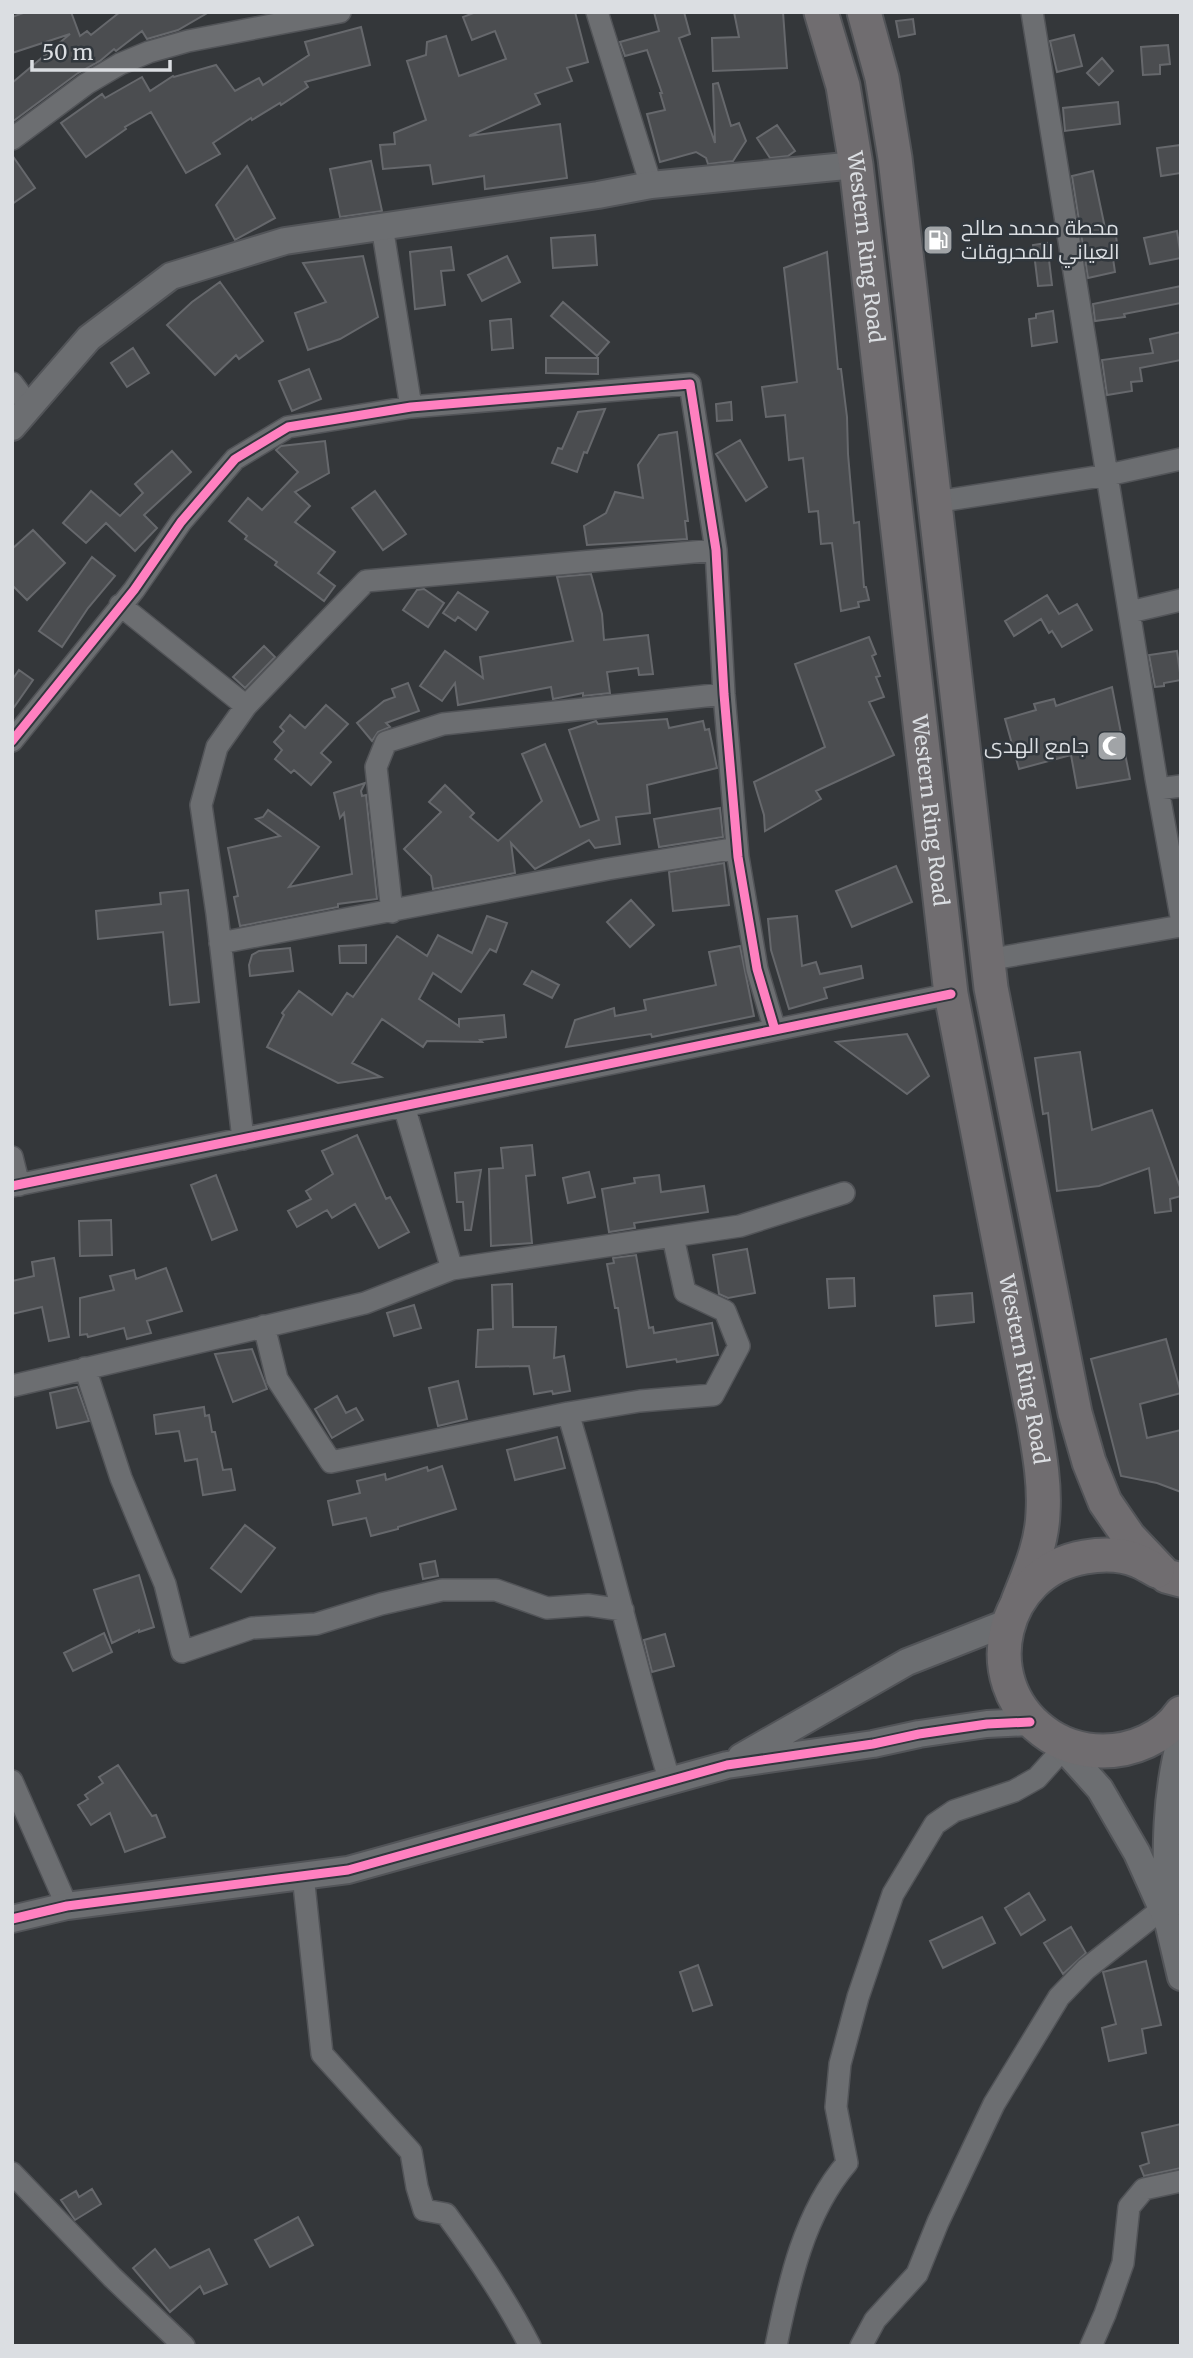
<svg xmlns="http://www.w3.org/2000/svg" width="1193" height="2358" font-family="Merriweather,Cairo,serif">
  <rect width="100%" height="100%" fill="#34373a"/>
  <path fill="#4b4d50" stroke="#66686c" stroke-width="2" d="M26 12H71L80 36 87 31 91 35 120 12H209L178 30 147 39 142 31 116 51 114 49 100 61 78 73 12 122V83L70 34 12 53V17Z
    M476 12H575L588 62 567 68 572 81 535 94 540 104 469 136 560 124 567 178 485 189 484 176 433 184 430 165 383 169 380 145 395 144 394 133 426 120 407 61 426 55 427 42 446 36 459 76 506 59 495 31 472 40 463 17Z
    M654 12H684L690 34 679 38 715 143 713 84 718 83 731 126 739 123 746 141 733 161 708 164 706 158 696 152 660 162 647 114 665 110 660 93H662L647 50 625 56 620 42 659 31Z
    M734 12H783L787 68 713 71 712 38 739 37Z
    M913 19 915 34 899 37 896 21Z
    M361 27 370 65 305 82 308 87 281 105 280 103 252 120 251 118 213 143 220 154 186 173 151 112 125 127 126 129 86 157 61 123 102 94 105 98 142 77 150 91 173 76 174 77 216 65 235 91 259 78 263 85 309 55 305 42Z
    M1074 35 1082 66 1057 72 1050 41Z
    M1168 45 1170 64 1160 65V74L1143 75 1141 47Z
    M1102 58 1113 71 1099 85 1087 73Z
    M1118 102 1120 124 1065 131 1063 108Z
    M777 125 795 151 788 156 770 158 757 138Z
    M1181 145V173L1161 176 1157 148Z
    M12 155 35 188 12 204Z
    M371 161 382 211 340 217 330 169Z
    M247 166 275 218 235 240 216 205Z
    M1093 171 1105 228 1115 227 1117 244 1111 245 1115 272 1088 278 1072 176Z
    M1177 231 1181 258 1150 264 1144 238Z
    M595 235 597 265 553 268 551 238Z
    M1047 243 1052 285 1038 286 1033 245Z
    M451 247 454 270 441 271 445 305 415 309 410 252Z
    M827 252 838 369H841L847 417 848 454 854 523 859 522 864 587H866L869 600 858 602 859 607 841 611 832 543 821 544 818 511 809 512 803 458 789 460 785 415 766 417 762 387 797 382 784 268Z
    M363 256 378 317 340 339 308 350 295 313 326 302 303 263Z
    M507 256 520 282 482 301 468 275Z
    M220 282 263 341 239 359 236 355 215 375 167 325 192 302Z
    M1181 286V303L1124 314 1125 317 1095 321 1093 304Z
    M563 302 609 342 597 356 551 316Z
    M1053 311 1057 342 1032 346 1029 319 1036 318V314Z
    M511 319 513 348 492 350 490 321Z
    M1181 332V360L1140 368 1142 381 1131 382 1132 391 1107 395 1102 360 1153 353 1150 339Z
    M133 348 149 373 127 387 111 363Z
    M546 358H598V374L546 373Z
    M309 369 321 399 292 411 279 381Z
    M731 402 732 420 717 421 716 404Z
    M605 409 587 453 584 452 577 472 552 463 558 448 562 449 578 412Z
    M677 432 688 521H685L687 539 587 545 584 526 606 513 615 492 643 498 638 465 659 435Z
    M740 440 767 487 746 501 716 454Z
    M325 441 329 473 295 492 310 506 295 522 335 552 318 573 335 586 324 601 275 565 277 562 245 539 247 536 229 521 248 498 262 510 298 472 276 450 281 446Z
    M172 451 191 472 144 515 157 528 135 551 106 523 86 543 63 523 91 491 120 516 143 493 135 484Z
    M375 491 406 534 383 550 352 508Z
    M33 530 65 563 27 600 12 585V549Z
    M92 557 115 576 88 608 62 647 39 631Z
    M591 574 602 614 604 640 648 635 653 674 639 675 638 668 607 672 610 693 583 696V693L553 699 551 687 458 705 455 683 442 701 420 686 445 651 483 678 480 657 573 641 557 577Z
    M424 589 444 603 428 627 403 610 417 590Z
    M458 592 488 612 476 630 458 617 455 621 443 613Z
    M1047 595 1059 614 1077 604 1092 630 1062 647 1052 631 1049 633 1041 619 1014 636 1005 621Z
    M869 637 876 654 872 656 880 676 876 677 884 697 869 702 894 755 816 791 821 799 765 831 764 815 754 782 825 747 795 664Z
    M264 646 275 657 245 688 233 677Z
    M1177 651 1181 680 1164 683V686L1155 687 1149 655Z
    M19 670 33 680 12 710V680Z
    M408 683 419 711 386 723 390 727 378 732 372 741 357 723 384 701 395 697 392 689Z
    M1112 687 1130 779 1077 788 1071 755 1019 769 1005 719 1036 710 1034 704 1054 699 1056 706Z
    M326 705 348 724 321 753 331 762 311 785 294 770 291 773 275 759 282 750 274 742 284 731 280 727 290 715 305 728Z
    M667 719 669 728 703 721 705 730 709 729 717 768 647 785 650 813 616 817 620 844 595 848 589 840 535 869 511 843 515 873 433 889 431 876 404 849 441 812 429 802 445 785 474 813 470 817 498 841 542 801 522 754 545 744 580 827 599 820 569 730 596 721 598 724Z
    M365 783 361 791 362 796 366 795 377 899 338 904V907L240 926 234 897 238 896 228 848 280 836 256 819 263 817 268 810 319 847 289 887 352 874 344 813 340 818 334 793Z
    M720 808 723 837 659 847 654 819Z
    M724 863 729 905 673 911 669 872Z
    M896 866 912 902 852 927 836 891Z
    M188 890 199 1002 170 1005 163 932 98 939 96 911 161 904 160 893Z
    M631 900 654 925 630 947 607 922Z
    M487 916 507 923 496 952 490 949 461 992 433 973 419 999 459 1026V1019L504 1015 506 1037 480 1040 482 1042 427 1041 423 1047 382 1019 352 1063 381 1077 338 1083 267 1047 284 1015 282 1013 299 991 332 1015 347 993 353 997 397 936 427 956 438 935 472 953Z
    M797 916 802 966 816 962 820 974 861 966 863 978 824 988 827 998 789 1009 771 950 768 919Z
    M366 945V963H340L339 946Z
    M740 946 754 1016 652 1037 651 1034 566 1047 575 1020 614 1008 615 1016 646 1010 644 1000 716 985 709 952Z
    M290 948 293 971 250 976 249 965 252 955 259 951Z
    M532 971 559 985 552 998 524 984Z
    M907 1034 929 1076 907 1094 836 1042Z
    M1080 1052 1092 1130 1152 1110 1181 1190V1196L1170 1199 1171 1211 1155 1213 1149 1168 1099 1186 1057 1191 1048 1113 1043 1114 1035 1058Z
    M357 1135 386 1199 390 1197 409 1232 379 1248 355 1204 332 1218 327 1210 297 1227 288 1211 311 1199 306 1191 333 1174 322 1151Z
    M532 1145 535 1175 526 1176 532 1243 491 1246 489 1169 503 1168 501 1148Z
    M481 1170 471 1230H465L463 1202H457L455 1173Z
    M589 1172 595 1197 568 1203 563 1178Z
    M216 1175 237 1230 212 1240 191 1185Z
    M659 1175 661 1192 704 1186 708 1212 634 1223 635 1228 609 1232 602 1189 635 1183 634 1178Z
    M111 1220 112 1255 80 1256 79 1221Z
    M747 1249 755 1293 728 1298 719 1294 713 1255Z
    M636 1255 649 1328 653 1327 654 1333 712 1323 718 1355 677 1362 676 1359 627 1367 618 1308H615L607 1264 614 1263 613 1258Z
    M54 1258 69 1337 49 1341 42 1307 12 1314V1281L34 1276 32 1262Z
    M166 1268 182 1311 147 1321 151 1333 127 1339 124 1328 88 1337 87 1334 80 1335V1298L114 1290 110 1276 134 1270 136 1279Z
    M854 1278 855 1306 829 1308 827 1279Z
    M512 1284 513 1327H556L554 1358 564 1356 570 1391 553 1394 552 1391 534 1394 529 1366 476 1367 478 1330 493 1329 492 1285Z
    M972 1293 974 1322 936 1326 934 1296Z
    M414 1305 421 1328 394 1336 387 1313Z
    M1166 1339 1181 1393 1140 1404 1147 1438 1181 1430V1492L1157 1483 1121 1476 1091 1359Z
    M252 1349 267 1389 233 1402 215 1354Z
    M458 1381 467 1419 438 1426 429 1388Z
    M77 1387 89 1421 57 1428 50 1393Z
    M337 1396 346 1413 356 1408 363 1420 332 1438 315 1409Z
    M204 1407 205 1416 209 1415 212 1432H215L223 1470 231 1469 235 1490 203 1495 197 1459 185 1461 179 1431 156 1434 154 1415Z
    M557 1437 565 1468 515 1480 507 1450Z
    M442 1466 456 1509 398 1527V1529L371 1536 366 1518 333 1525 328 1501 360 1493 357 1481 385 1474 386 1480 427 1467 428 1471Z
    M245 1525 275 1548 241 1592 211 1568Z
    M435 1561 438 1576 423 1579 420 1564Z
    M139 1575 154 1627 139 1632V1630L112 1643 94 1590Z
    M104 1633 112 1652 73 1671 64 1653Z
    M665 1634 674 1666 652 1672 644 1640Z
    M118 1765 152 1816 156 1815 165 1837 125 1852 110 1813 91 1825 78 1805 88 1799 85 1795 103 1783 99 1777Z
    M1029 1893 1045 1920 1021 1935 1005 1908Z
    M982 1917 995 1943 943 1968 930 1941Z
    M1071 1927 1086 1953 1063 1974 1044 1943Z
    M1146 1961 1161 2025 1142 2029 1146 2053 1109 2061 1102 2028 1116 2024 1103 1972Z
    M698 1965 712 2005 693 2011 680 1972Z
    M1181 2124V2168L1144 2176 1140 2166 1149 2163 1142 2133Z
    M92 2189 101 2204 75 2220 61 2200 76 2191 79 2197Z
    M298 2217 313 2245 270 2267 255 2240Z
    M155 2249 170 2268 209 2249 227 2284 204 2294 200 2286 170 2312 133 2268Z"/>
  <g fill="none" stroke-linecap="round" stroke-linejoin="round">
    <g stroke="#525458" stroke-width="24">
      <path id="minor" d="M597 12 651 185
        M1032 12 1156 778 1181 917
        M12 139 86 84 120 64 149 52 188 41 340 12
        M382 226 411 407
        M12 383 29 406
        M935 502 1108 475 1181 459
        M120 605 246 706
        M1130 612 1181 600
        M12 741 134 590 181 522 235 459 288 427 411 407 690 384 716 550 724 694 738 857 757 969 775 1030
        M1158 789 1181 786
        M392 912 376 767 386 742 443 724 724 694
        M220 943 608 869 737 848
        M987 960 1181 926
        M404 1106 452 1269
        M243 1139 217 914 201 805 217 747 246 706 366 581 716 550
        M12 1157 19 1185
        M12 1186 951 994
        M264 1326 277 1379 331 1462 568 1413C605 1535 633 1660 670 1782
        M85 1368 121 1478 165 1584 182 1652 252 1628 316 1624 381 1604 442 1590H496L547 1608 588 1605 623 1610
        M12 1386 365 1303 452 1269 740 1226 844 1193
        M568 1413 640 1401 713 1395 739 1346 725 1311 685 1292 673 1237
        M12 1781 67 1906
        M303 1875 322 2054 411 2152 417 2187 424 2210 446 2214C477 2256 506 2299 530 2346
        M12 2173 112 2277 184 2346
        M776 2346C789 2282 804 2213 847 2163L836 2107 840 2064 858 1997 893 1894 935 1824 954 1811 1014 1791 1037 1778 1063 1749
        M861 2346 875 2320 917 2274 938 2222 994 2104 1059 1997 1086 1969 1162 1909
        M1091 2346 1105 2314 1123 2263 1129 2207 1144 2189 1181 2181"/>
    </g>
    <g stroke="#525458" stroke-width="30">
      <path id="tertiary" d="M12 427 89 338 171 276 285 241 598 195 651 185 856 165
        M1057 1741 1100 1789 1137 1853 1168 1922 1181 1977
        M741 1757 907 1662 1009 1622
        M1167 1909C1166 1852 1165 1794 1181 1738
        M12 1919 67 1906 348 1870 727 1765 873 1744 919 1734 987 1724 1030 1722"/>
    </g>
    <g stroke="#525458" stroke-width="37">
      <g id="primary">
        <path id="s1" d="M821 12 843 86 856 165 951 994 1034 1421C1039 1451 1045 1482 1043 1513 1042 1544 1029 1573 1018 1601"/>
        <path d="M864 12 882 78 895 158 991 988 1075 1413 1089 1462 1105 1502 1129 1537 1166 1576 1181 1580"/>
        <path d="M1157 1571C1151 1568 1144 1563 1138 1561 1122 1554 1102 1554 1085 1557 1001 1571 975 1680 1043 1731 1061 1745 1080 1751 1103 1751 1132 1751 1164 1738 1181 1713"/>
      </g>
    </g>
    <use href="#minor" stroke="#6c6e71" stroke-width="21"/>
    <use href="#tertiary" stroke="#6c6e71" stroke-width="26"/>
    <use href="#primary" stroke="#706d70" stroke-width="33"/>
    <g stroke="#31373d" stroke-width="13">
      <path id="cycleway" d="M12 741 134 590 181 522 235 459 288 427 411 407 690 384 716 550 724 694 738 857 757 969 775 1030
        M12 1186 951 994
        M12 1919 67 1906 348 1870 727 1765 873 1744 919 1734 987 1724 1030 1722"/>
    </g>
    <use href="#cycleway" stroke="#ff80c0" stroke-width="9"/>
  </g>
  <defs>
    <g id="fuel-square" transform="scale(1.575)"><rect x="-9" y="-9" width="18" height="18" rx="4" fill="#a1a4a7" stroke="#31373d"/><path d="M-5.5-6h7V0h2V4h1.3V-2.5L3-4.5l.8-.8L6-3V5H2.5V1h-1V6h-7ZM-4.2-4.7v3.2H.2V-4.7Z" fill="#fff"/></g>
    <g id="mosque-square" transform="scale(1.575)"><rect x="-9" y="-9" width="18" height="18" rx="4" fill="#a1a4a7" stroke="#31373d"/><path d="M3.5-4.9A6 6 0 1 0 3.5 4.9A5 5 0 1 1 3.5-4.9Z" fill="#fff"/></g>
  </defs>
  <g fill-rule="evenodd">
    <use href="#fuel-square" x="938" y="240"/>
    <use href="#mosque-square" x="1112" y="746"/>
  </g>
  <g text-anchor="middle" stroke-width="5" stroke-linejoin="round" paint-order="stroke">
    <g font-size="21" fill="#dbdee2" stroke="#31373d" text-anchor="start">
      <text x="961" y="235">محطة محمد صالح<tspan x="961" dy="24">العياني للمحروقات</tspan></text>
      <text x="1089" y="753" text-anchor="end">جامع الهدى</text>
    </g>
    <g font-size="21" fill="#dbdee2" stroke="#31373d">
      <text dy="7" stroke="none"><textPath href="#s1" startOffset="240">Western Ring Road</textPath></text>
      <text dy="7" stroke="none"><textPath href="#s1" startOffset="807">Western Ring Road</textPath></text>
      <text dy="7" stroke="none"><textPath href="#s1" startOffset="1374">Western Ring Road</textPath></text>
    </g>
  </g>
  <rect width="1193" height="2358" fill="none" stroke="#dbdee2" stroke-width="28"/>
  <path d="M32 60v10h138v-10" fill="none" stroke="#dbdee2" stroke-width="3.5"/>
  <text x="42" y="60" font-size="21" fill="#dbdee2" stroke="#31373d" stroke-width="5" paint-order="stroke">50 m</text>
</svg>
